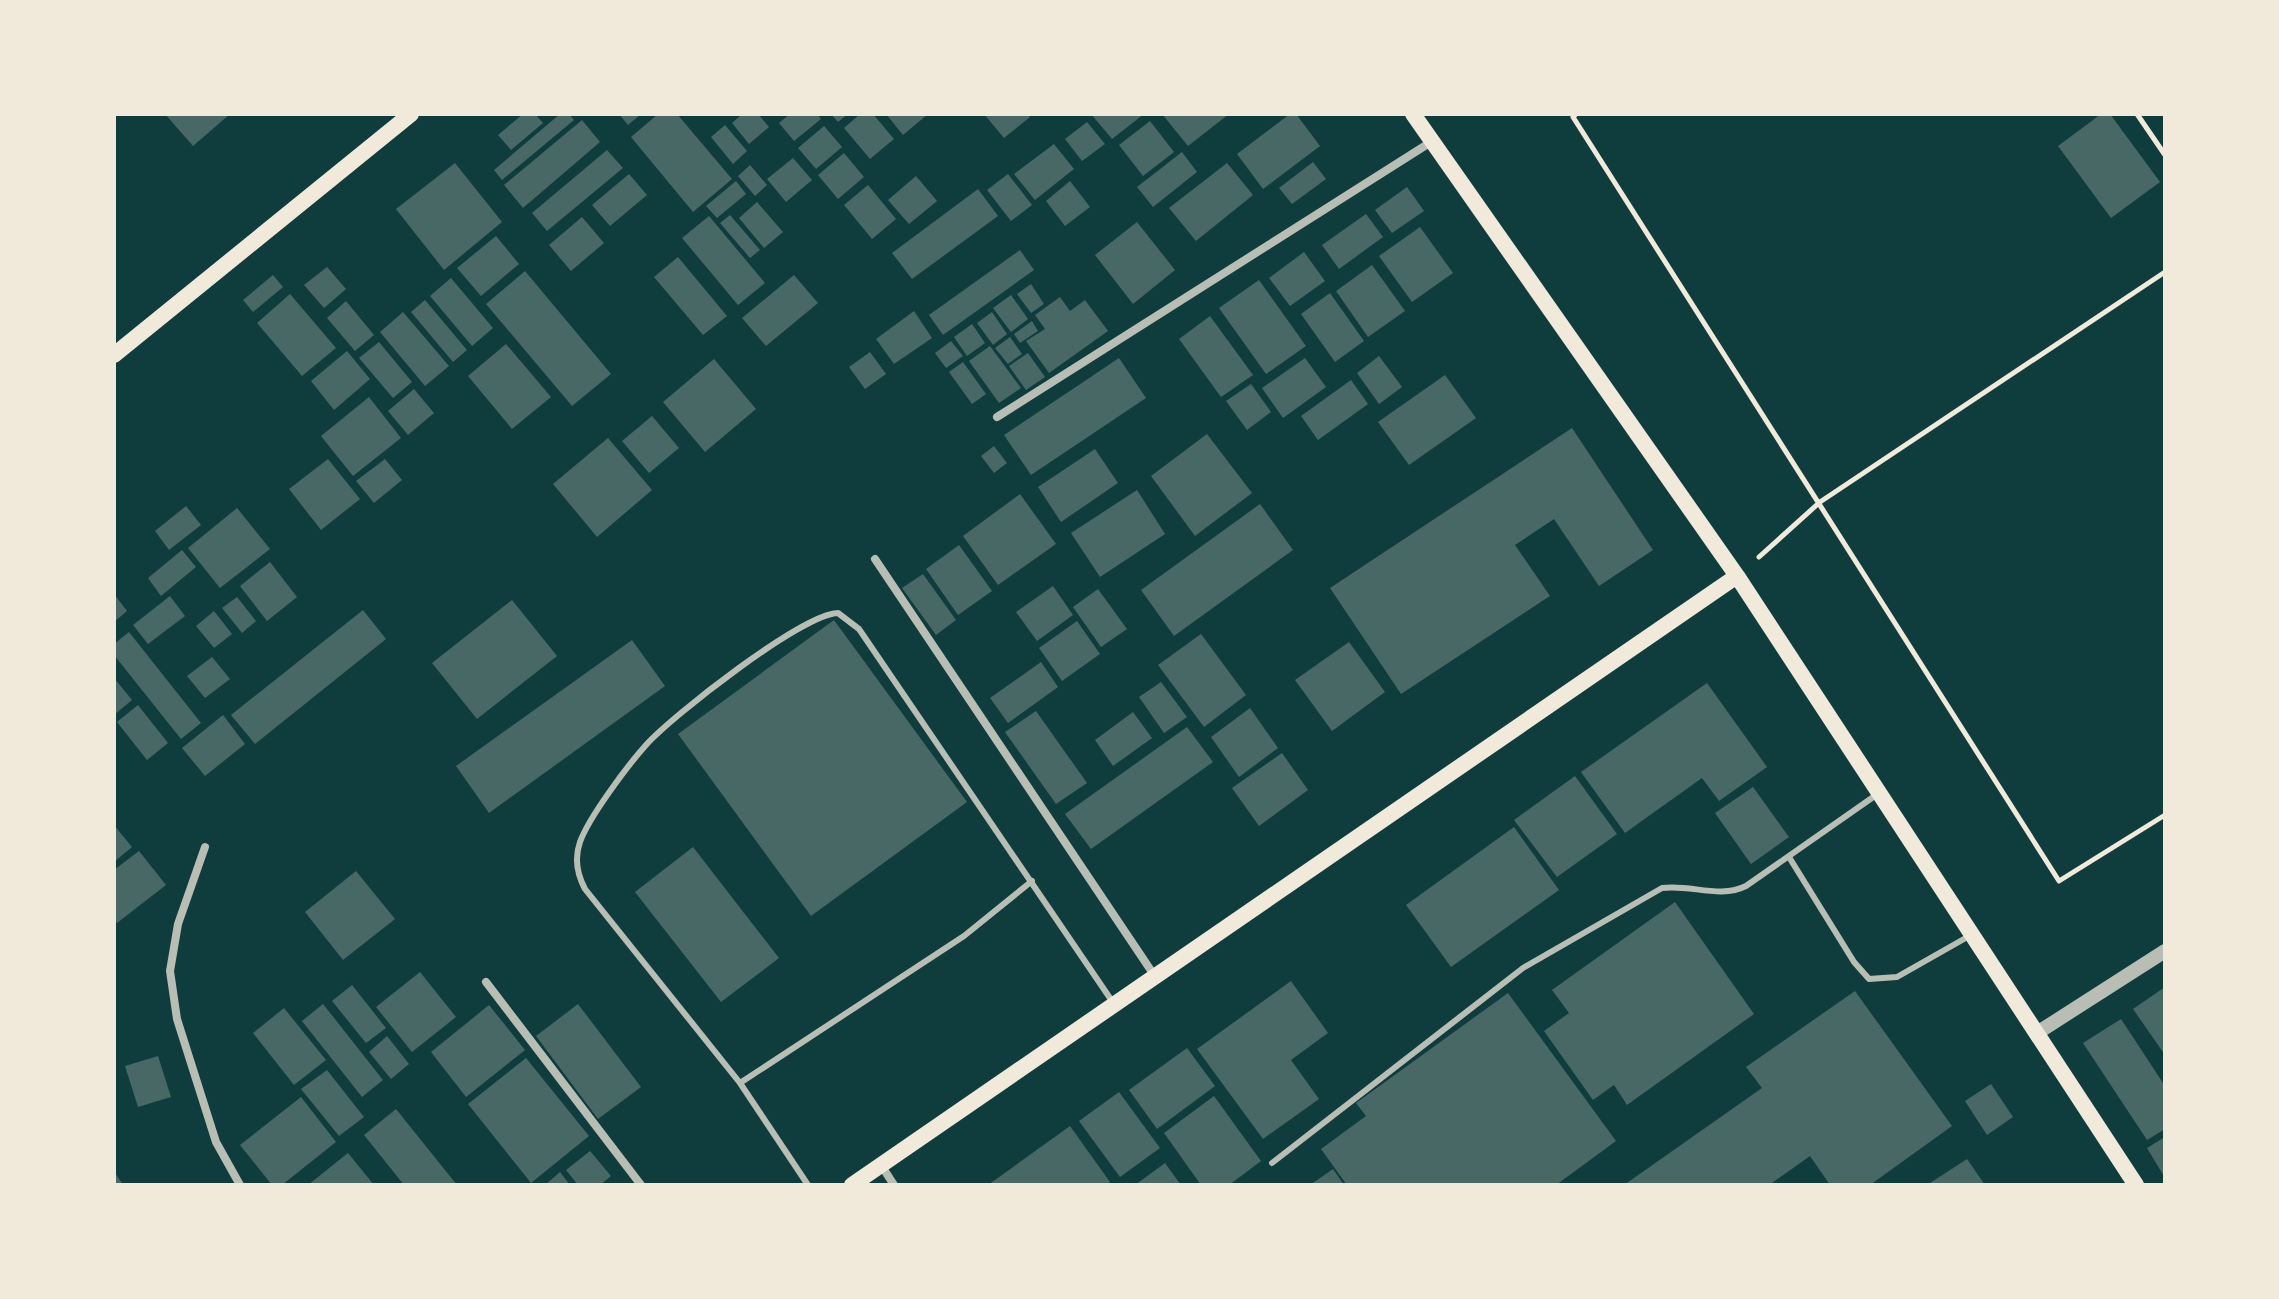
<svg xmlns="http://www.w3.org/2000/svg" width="2279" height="1299" font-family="Merriweather,serif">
  <rect width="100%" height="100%" fill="#0f3d3e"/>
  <path fill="#486865" d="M165 114H230L193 146Z
    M523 114H535L543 123 511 150 498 135Z
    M560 114H569L574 120 502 180 494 170Z
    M619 114H641L628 125Z
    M658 114H677L732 179 693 212 631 137Z
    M742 114H758L769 127 749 144 732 123Z
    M790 114H817L821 119 794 141 779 123Z
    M831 114H848L838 122Z
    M860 114H873L894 139 870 159 844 128Z
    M886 114H928L903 135Z
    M984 114H1027L1030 117 1004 138Z
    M1091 114H1144L1112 139Z
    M1162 114H1229L1188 146Z
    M1290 114H1296L1320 146 1263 189 1237 154Z
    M2101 114H2110L2160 182 2111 218 2058 146Z
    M582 120 600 142 523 208 504 185Z
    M1150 121 1174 152 1143 176 1119 145Z
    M1087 122 1105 144 1082 161 1065 139Z
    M725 125 747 151 733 164 711 137Z
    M824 126 842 147 816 169 798 148Z
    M1054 144 1074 169 1035 200 1014 174Z
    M607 150 623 168 547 231 532 213Z
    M1182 152 1197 172 1153 207 1137 187Z
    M844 153 864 177 838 199 818 175Z
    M793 158 812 180 786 202 767 179Z
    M1313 162 1326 179 1292 204 1279 188Z
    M455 163 502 222 444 270 396 209Z
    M1227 163 1253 195 1196 241 1169 208Z
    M750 165 767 185 755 196 738 176Z
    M629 174 647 195 610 226 592 205Z
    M1008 174 1032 205 1011 221 987 190Z
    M916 176 937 201 909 224 888 200Z
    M736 181 746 194 717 218 706 206Z
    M1070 181 1090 207 1065 226 1046 201Z
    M868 185 896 219 872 239 844 205Z
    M1407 187 1424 211 1392 233 1375 210Z
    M978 189 998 216 912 279 892 253Z
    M757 202 783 232 764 248 739 218Z
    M1366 214 1383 237 1339 269 1322 245Z
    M730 215 760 250 750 258 720 223Z
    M709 216 765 283 738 305 682 238Z
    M582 217 604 243 571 271 549 245Z
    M1137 222 1175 270 1133 304 1095 255Z
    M1420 227 1453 273 1412 302 1379 256Z
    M496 236 519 264 481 296 457 268Z
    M1020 250 1034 270 943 335 929 315Z
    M1304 252 1325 281 1290 306 1269 278Z
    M678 257 727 316 703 335 654 277Z
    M1372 265 1405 311 1368 337 1336 291Z
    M327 267 346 289 324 308 304 285Z
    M525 271 611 374 572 406 486 304Z
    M273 275 283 287 253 312 243 300Z
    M794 275 818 303 766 346 742 318Z
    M451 278 493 328 472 346 430 296Z
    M1259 280 1306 346 1266 374 1219 308Z
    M1031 284 1044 304 1031 313 1017 294Z
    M1330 293 1364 341 1335 362 1301 314Z
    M290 294 336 348 302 376 257 323Z
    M1011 295 1028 319 1011 332 993 308Z
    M1060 297 1070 311 1085 300 1108 331 1049 373 1026 341 1045 329 1035 315Z
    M425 300 467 350 453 362 411 312Z
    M346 301 374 335 355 351 327 318Z
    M914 311 932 338 894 364 876 339Z
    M403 312 449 366 425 386 380 332Z
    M992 312 1007 334 993 345 977 323Z
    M1210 316 1253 375 1221 397 1179 339Z
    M1032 321 1038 331 1020 343 1014 334Z
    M972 324 985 343 967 356 954 337Z
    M1010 337 1022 354 1008 364 995 348Z
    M951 341 963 356 946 368 935 353Z
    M379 342 412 382 393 398 359 358Z
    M506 344 551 397 512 429 468 376Z
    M990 346 1021 388 999 403 969 361Z
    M347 351 370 379 334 410 311 381Z
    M870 352 886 374 865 389 849 367Z
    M1028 353 1045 377 1026 390 1009 366Z
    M1379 356 1402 387 1379 404 1357 373Z
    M1119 358 1146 398 1031 475 1004 435Z
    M1305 358 1326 387 1283 418 1262 388Z
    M714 359 756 409 705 452 663 402Z
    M963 362 986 394 972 404 949 372Z
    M1445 375 1476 418 1409 465 1378 422Z
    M1351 380 1368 404 1318 440 1301 416Z
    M1251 384 1271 412 1247 430 1226 401Z
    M414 389 434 413 408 435 388 411Z
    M369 397 401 438 353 476 321 436Z
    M652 416 679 448 649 473 622 441Z
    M1572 428 1653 550 1599 586 1554 519 1515 545 1550 596 1401 694 1330 588Z
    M1207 434 1252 493 1195 536 1151 476Z
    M608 438 652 490 597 537 553 484Z
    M994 446 1007 463 994 473 981 456Z
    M1095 449 1118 483 1061 522 1038 487Z
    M328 459 360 499 321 530 289 489Z
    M385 459 402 480 374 503 356 481Z
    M1137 490 1165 534 1100 577 1071 533Z
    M1020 494 1056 544 998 585 963 536Z
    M1260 504 1293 550 1174 636 1141 590Z
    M186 506 201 525 169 550 155 531Z
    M237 508 270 549 220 588 188 548Z
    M959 545 992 591 958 615 926 569Z
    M182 550 196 567 161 596 148 578Z
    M270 562 297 597 267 621 240 586Z
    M923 574 956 620 936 635 902 588Z
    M1053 586 1073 615 1037 641 1016 612Z
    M1098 589 1127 629 1101 647 1073 607Z
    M114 594 127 611 114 622Z
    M170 596 185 616 148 644 133 625Z
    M237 597 256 621 242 633 222 608Z
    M512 600 557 656 477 719 432 663Z
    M363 610 386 639 255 744 231 715Z
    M214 611 232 634 214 648 196 626Z
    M834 620 967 802 811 916 678 734Z
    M1077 621 1100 654 1062 681 1039 648Z
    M129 632 201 723 181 739 114 655V644Z
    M1201 634 1246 695 1204 727 1158 665Z
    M632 640 665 686 489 813 456 766Z
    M1349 642 1385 692 1332 731 1295 680Z
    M212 657 230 679 205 698 187 676Z
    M1041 662 1058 687 1008 723 990 698Z
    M114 678 132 700 114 715Z
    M1161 682 1187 717 1164 733 1139 697Z
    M1707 683 1767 767 1719 801 1702 778 1625 833 1581 772Z
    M138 705 168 743 147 760 117 722Z
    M1250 708 1278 748 1239 777 1211 737Z
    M1036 711 1087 783 1056 804 1005 732Z
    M1133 712 1152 738 1113 766 1095 740Z
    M223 715 245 744 205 776 182 748Z
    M1187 727 1213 762 1091 849 1065 814Z
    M1282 753 1308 790 1259 826 1232 788Z
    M1575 776 1617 834 1557 877 1514 820Z
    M1753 787 1789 837 1751 864 1715 813Z
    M114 825 132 847 114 862Z
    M1514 827 1559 890 1451 967 1406 905Z
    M693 847 779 958 721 1002 635 892Z
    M139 851 166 885 117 923 114 919V870Z
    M356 871 395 919 343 960 305 912Z
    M1675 902 1754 1014 1627 1105 1614 1085 1593 1100 1544 1031 1569 1013 1552 990Z
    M420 972 456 1017 412 1052 376 1007Z
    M1291 981 1328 1033 1291 1060 1319 1099 1263 1139 1197 1049Z
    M352 985 386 1028 366 1043 332 1001Z
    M2165 987V1055L2133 1009Z
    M1855 991 1952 1126 1870 1185H1830L1810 1156 1769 1185H1624L1762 1088 1746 1067Z
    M1508 993 1616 1141 1556 1185H1347L1321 1149 1366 1116 1356 1103Z
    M323 1004 383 1080 362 1097 302 1021Z
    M578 1004 641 1087 598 1119 536 1036Z
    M489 1005 525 1050 466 1097 431 1052Z
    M284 1008 326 1060 294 1085 253 1033Z
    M2121 1019 2165 1086V1129L2147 1140 2083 1043Z
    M387 1036 409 1064 391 1079 369 1052Z
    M1187 1048 1215 1086 1157 1129 1129 1090Z
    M158 1056 171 1097 138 1107 125 1066Z
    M526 1058 589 1136 531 1183 468 1104Z
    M327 1070 364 1117 339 1136 301 1089Z
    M1991 1084 2013 1117 1987 1135 1965 1101Z
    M1119 1092 1160 1148 1120 1177 1079 1121Z
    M1214 1096 1261 1161 1229 1185H1201L1164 1133Z
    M301 1097 336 1142 282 1185H272L240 1145Z
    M396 1109 457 1185H404L364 1135Z
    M1070 1126 1110 1182 1106 1185H988Z
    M2165 1137V1178L2147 1148Z
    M590 1151 611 1176 600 1185H578L566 1170Z
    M348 1153 374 1185H308Z
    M1967 1159 1985 1185H1927Z
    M1165 1163 1181 1185H1135Z
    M1333 1169 1344 1185H1310Z
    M114 1171 123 1185H114Z
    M560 1172 570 1185H545Z"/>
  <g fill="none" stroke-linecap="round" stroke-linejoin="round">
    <path stroke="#f1e9da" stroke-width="5" d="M1576 114 1573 117 2059 881 2165 815
      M2137 114 2165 155
      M1759 557 1820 502 2165 272"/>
    <path stroke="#b8beb3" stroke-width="6" d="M1789 857 1854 962 1869 979 1897 977 1971 935
      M740 1083 964 936 1032 881
      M1272 1163 1523 968 1662 888C1690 884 1720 899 1746 886L1879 793
      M808 1185 740 1083 585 889C577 874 574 859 580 842 589 817 628 765 646 745 672 716 802 614 838 613L859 629 1114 1004"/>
    <path stroke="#b8beb3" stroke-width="8" d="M997 417 1431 142
      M875 559 1154 975
      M205 847 178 924 170 971 177 1019 216 1142 240 1185
      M486 982 641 1185
      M881 1165 894 1185"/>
    <path stroke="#b8beb3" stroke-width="14" d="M2037 1033 2165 951"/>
    <path stroke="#f1e9da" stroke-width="16" d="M1413 114 1737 576 2136 1185
      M114 355 411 114
      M852 1185 1737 576"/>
  </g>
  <rect width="2279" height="1299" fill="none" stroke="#f1e9da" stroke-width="232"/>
</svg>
